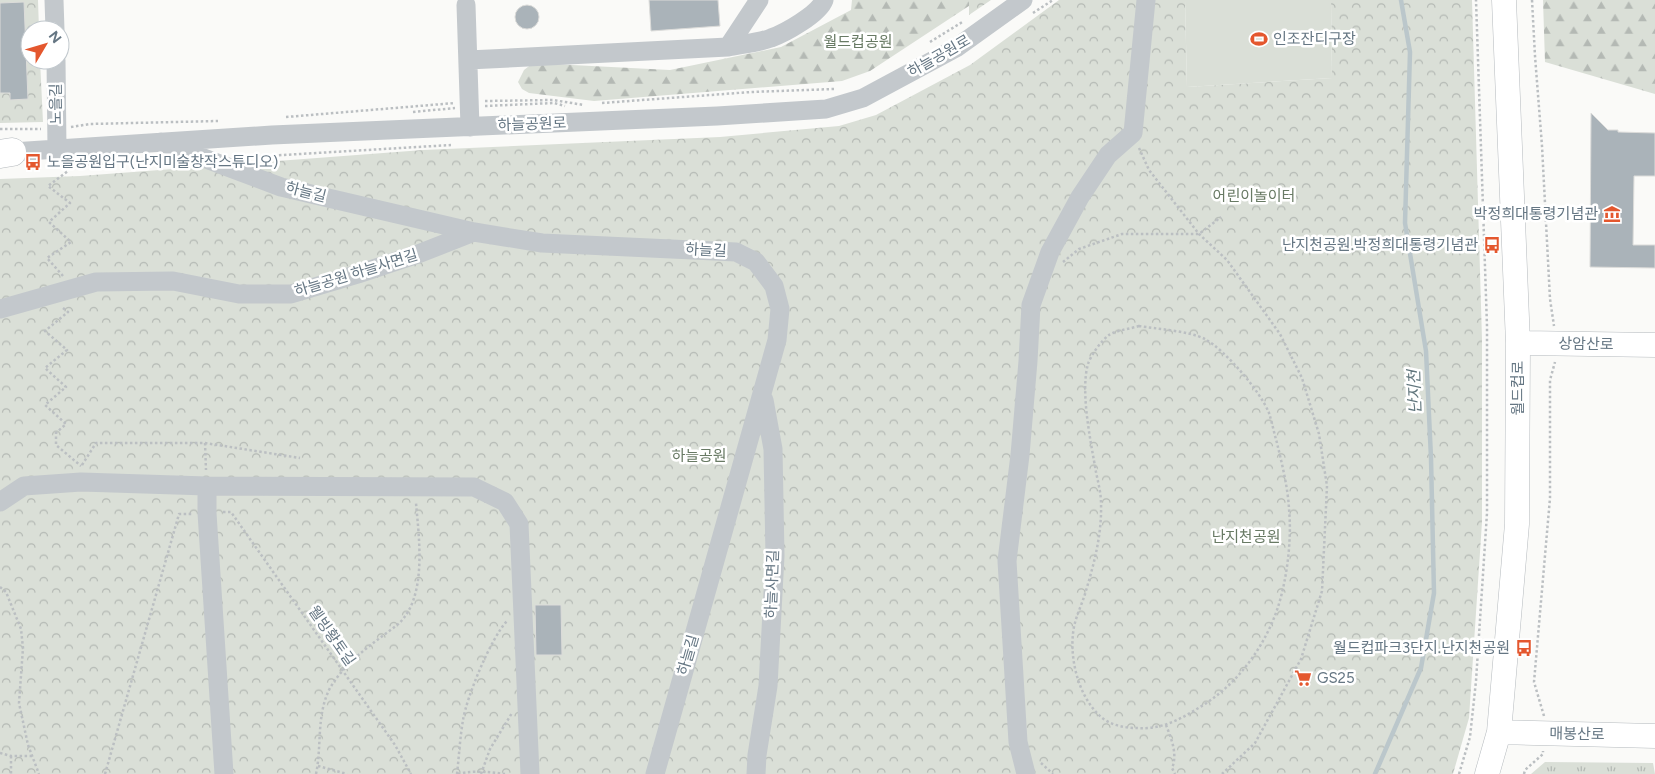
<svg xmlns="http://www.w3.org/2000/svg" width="1655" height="774" font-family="Figtree,'Noto Sans KR',sans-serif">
  <defs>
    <pattern id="grass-tufts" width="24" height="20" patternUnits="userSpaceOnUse" patternTransform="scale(1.25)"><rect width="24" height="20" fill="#dadfd7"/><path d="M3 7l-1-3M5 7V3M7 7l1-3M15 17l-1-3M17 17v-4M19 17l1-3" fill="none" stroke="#b4b9b4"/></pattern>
    <pattern id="forest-firs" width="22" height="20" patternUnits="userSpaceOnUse" patternTransform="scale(1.25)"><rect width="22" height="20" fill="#dadfd7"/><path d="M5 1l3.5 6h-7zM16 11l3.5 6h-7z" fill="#b4b9b4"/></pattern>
    <pattern id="park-crowns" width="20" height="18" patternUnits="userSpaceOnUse" patternTransform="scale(1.25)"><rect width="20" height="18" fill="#dadfd7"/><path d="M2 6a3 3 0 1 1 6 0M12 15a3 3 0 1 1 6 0" fill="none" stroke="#b4b9b4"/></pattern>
  </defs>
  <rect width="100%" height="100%" fill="#fafaf8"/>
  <path fill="url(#grass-tufts)" d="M1545 762 1653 763 1655 774H1531Z"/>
  <path fill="url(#forest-firs)" d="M852 0H978L870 71 842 81 594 101 529 93 522 89 518 82 524 70 533 63 670 70 781 47 851 10Z
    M1543 0H1655V94L1545 62Z"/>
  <path fill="url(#park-crowns)" d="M0 0H38L39 30H30V60H40L43 122 0 123Z
    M969 0H991L969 15Z
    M1059 0H1185L1187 87 1332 78 1331 0H1472L1482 339V522L1469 718 1453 774H0V179L80 176 423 150 720 137 839 126 876 115 970 65Z"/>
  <path fill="#dadfd7" d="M1185 0H1331L1332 78 1187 87Z"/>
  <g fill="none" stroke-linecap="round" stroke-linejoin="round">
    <path stroke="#bbc7cb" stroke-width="4.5" d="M1375 774 1421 668 1434 593 1431 458 1426 351 1405 223 1410 52 1401 0"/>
  </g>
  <path fill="#aab3b9" stroke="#dcdcda" d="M649 0H718L720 26 651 31Z
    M24 2 28 99 10 100V93H0V3Z
    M515 17a12 12 0 1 1 24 0a12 12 0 1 1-24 0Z
    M1591 113 1608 130H1618V132L1655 133V176H1634L1633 245H1655V268L1590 267Z
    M535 605H561L562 655H536Z"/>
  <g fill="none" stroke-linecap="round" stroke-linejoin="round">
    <g stroke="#b5babe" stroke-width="25">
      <path id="major" d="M1518 343 1655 345
        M1499 732 1655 736
        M1487 774 1499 732 1517 524 1518 343 1504 0"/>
    </g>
    <g stroke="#b4b9bd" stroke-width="29">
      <path id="highway" d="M0 154 12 152"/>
    </g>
    <path stroke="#bbbfc2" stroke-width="2.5" stroke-dasharray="2.5 2.5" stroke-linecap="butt" d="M1532 0 1535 56 1542 146 1550 299 1554 326
      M1033 13 1053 0
      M930 42 964 21
      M485 101 553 100 584 105
      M602 103 751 92 834 89
      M485 106 554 103 565 106
      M413 112 455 108
      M286 117 455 103
      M71 127 90 124 218 121
      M0 129H41
      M1139 148 1149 170 1199 234 1227 260 1280 334 1302 378 1319 434 1327 486 1322 591 1301 659 1255 743 1222 774
      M249 157 451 145
      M77 165 164 161
      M1063 262 1079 249 1122 234H1199L1221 217
      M63 276 47 258 71 242 49 222 70 203 48 186 68 171 65 166
      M63 308 68 312 45 331 67 350 45 368 66 387 45 405 66 424 56 433V445L81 466
      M1139 326C1157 329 1189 331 1205 339 1226 351 1260 391 1269 413 1272 422 1274 433 1277 443 1282 464 1288 488 1289 509 1292 539 1287 579 1278 607 1265 647 1236 686 1200 707 1181 719 1161 730 1137 728 1125 728 1108 725 1099 715 1079 696 1070 661 1073 634 1074 620 1081 607 1085 594 1094 564 1102 535 1101 503 1101 493 1098 482 1096 472 1091 443 1080 392 1088 364 1091 355 1101 341 1109 335 1117 330 1130 329 1139 326Z
      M205 443 206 470
      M82 465 96 443H205L300 458
      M223 512H231L395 745 411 774
      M0 587 6 592 21 629 23 648 19 703 28 745 39 774
      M1544 716 1534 682 1550 498V380L1555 362
      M1166 725C1171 738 1178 754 1172 768L1175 774
      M0 753 11 756H32
      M11 756V774
      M1041 763 1053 774
      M318 766 347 774
      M105 774 179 514H193
      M316 774C322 746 316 715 330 688 346 661 371 645 396 626 428 600 419 539 416 503
      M457 774C459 756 460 738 463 720 467 696 491 638 507 621
      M458 774C474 770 489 772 505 774
      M481 774 490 749 512 713
      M1459 774 1470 737 1476 681 1487 513V326L1476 0
      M1524 774 1525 770 1543 754V751"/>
    <path stroke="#c3c8cc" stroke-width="19" d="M54 0 55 30
      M466 5 470 127
      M728 47 759 0
      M56 60 57 149
      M468 60 728 47C742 44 758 43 771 38 785 33 819 14 824 0
      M161 142 281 187 474 232 542 243 736 252 756 262 774 286 780 309 777 340 655 774
      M12 152 272 135 717 116 826 109 863 98 956 48 1023 0
      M0 309 96 282 173 281 239 294H291L358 274 418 254 474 232
      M207 486V513L224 774
      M0 502 24 486 81 482 207 486 474 487 505 502 519 524 530 774
      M756 774 757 755 768 686 775 556 773 449 764 400
      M1026 774 1018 742 1007 561 1020 455 1028 361 1031 305 1050 252 1080 197 1108 155 1133 133 1146 0"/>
    <use href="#major" stroke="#fff" stroke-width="24"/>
    <use href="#highway" stroke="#fff" stroke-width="28"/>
  </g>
  <defs>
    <g id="stadium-bare" transform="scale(1.35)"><path d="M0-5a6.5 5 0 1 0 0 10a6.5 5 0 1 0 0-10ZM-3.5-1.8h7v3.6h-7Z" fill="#e4572e" stroke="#fff" stroke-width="2.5" paint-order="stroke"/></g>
    <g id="bus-bare" transform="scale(1.35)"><path d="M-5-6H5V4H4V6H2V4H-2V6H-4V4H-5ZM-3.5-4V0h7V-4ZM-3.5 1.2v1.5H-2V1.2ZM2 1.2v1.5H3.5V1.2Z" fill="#e4572e" stroke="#fff" stroke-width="2.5" paint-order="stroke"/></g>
    <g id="museum-bare" transform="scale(1.35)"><path d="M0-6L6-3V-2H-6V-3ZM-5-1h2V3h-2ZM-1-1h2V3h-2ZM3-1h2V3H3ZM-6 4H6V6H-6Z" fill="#e4572e" stroke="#fff" stroke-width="2.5" paint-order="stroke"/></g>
    <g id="supermarket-bare" transform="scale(1.35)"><path d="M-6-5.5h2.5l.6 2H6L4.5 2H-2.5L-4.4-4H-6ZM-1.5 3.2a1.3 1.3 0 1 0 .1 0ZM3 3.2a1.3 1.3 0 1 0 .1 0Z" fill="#e4572e" stroke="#fff" stroke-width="2.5" paint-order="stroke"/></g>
  </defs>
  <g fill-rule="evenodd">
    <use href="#stadium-bare" x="1259" y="39"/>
    <use href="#bus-bare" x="33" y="162"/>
    <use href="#museum-bare" x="1612" y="214"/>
    <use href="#bus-bare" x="1492" y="245"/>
    <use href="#bus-bare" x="1524" y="648"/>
    <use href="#supermarket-bare" x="1303" y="678"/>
  </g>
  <g text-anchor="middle" stroke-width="5" stroke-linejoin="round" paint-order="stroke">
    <g font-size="15" fill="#657683" stroke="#fff" text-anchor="start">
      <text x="1273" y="44">인조잔디구장</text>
      <text x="47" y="167">노을공원입구(난지미술창작스튜디오)</text>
      <text x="1598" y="219" text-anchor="end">박정희대통령기념관</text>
      <text x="1478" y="250" text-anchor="end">난지천공원.박정희대통령기념관</text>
      <text x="1510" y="653" text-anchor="end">월드컵파크3단지.난지천공원</text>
      <text x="1317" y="683">GS25</text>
    </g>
    <g font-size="15" fill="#687a64" stroke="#fff">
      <text x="858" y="47">월드컵공원</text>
      <text x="1254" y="201">어린이놀이터</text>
      <text x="699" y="461">하늘공원</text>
      <text x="1246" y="542">난지천공원</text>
    </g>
    <g font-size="15" fill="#657683" stroke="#fff">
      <text transform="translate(939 56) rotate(-30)" y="5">하늘공원로</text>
      <text transform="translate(56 104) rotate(-91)" y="5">노을길</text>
      <text transform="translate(532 124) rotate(-2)" y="5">하늘공원로</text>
      <text transform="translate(306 192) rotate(14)" y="5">하늘길</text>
      <text transform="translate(706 250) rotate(3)" y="5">하늘길</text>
      <text transform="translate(356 273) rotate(-17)" y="5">하늘공원 하늘사면길</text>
      <text transform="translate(1586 344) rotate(1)" y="5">상암산로</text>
      <text transform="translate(1518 388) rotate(-90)" y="5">월드컵로</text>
      <text transform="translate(772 584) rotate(-88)" y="5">하늘사면길</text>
      <text transform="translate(332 636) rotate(55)" y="5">웰빙황토길</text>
      <text transform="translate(688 655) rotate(-74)" y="5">하늘길</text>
      <text transform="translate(1577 734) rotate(1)" y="5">매봉산로</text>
    </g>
    <g font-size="16" font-style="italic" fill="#60757c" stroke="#fff">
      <text transform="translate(1414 392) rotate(-92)" y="6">난지천</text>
    </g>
  </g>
  <g transform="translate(45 45) rotate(52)"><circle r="24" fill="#ffffff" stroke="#c1c8cd"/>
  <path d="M0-4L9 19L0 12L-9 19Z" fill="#e4572e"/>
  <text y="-8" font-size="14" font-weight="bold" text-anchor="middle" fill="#657683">N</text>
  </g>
</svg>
